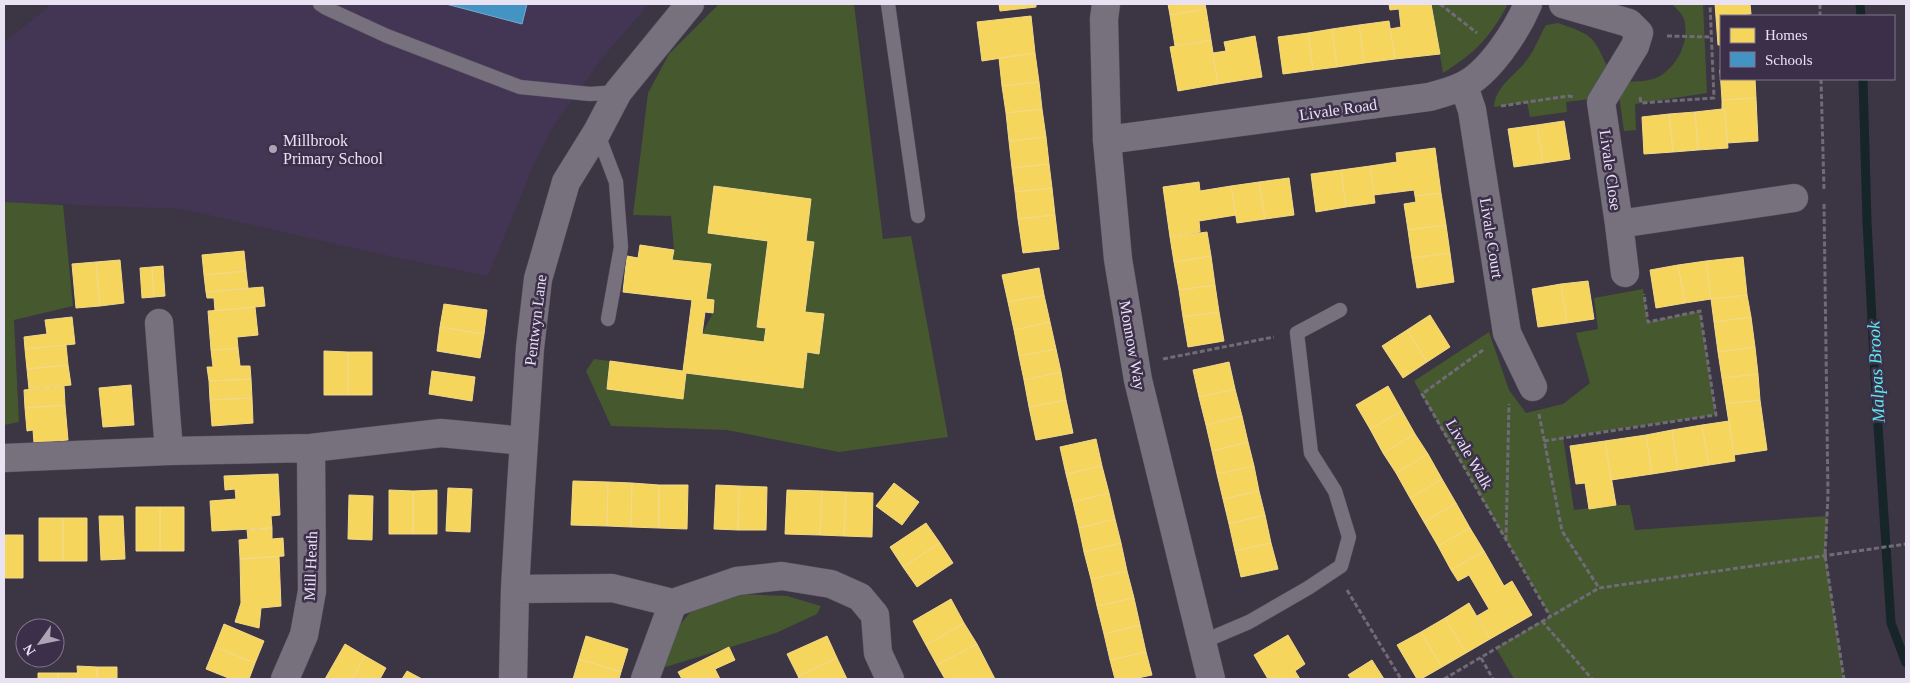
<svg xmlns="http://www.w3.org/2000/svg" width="1910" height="683" font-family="Georgia,serif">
  <rect width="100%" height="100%" fill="#3c3544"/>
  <path fill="#433554" d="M49 4H649L603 57 553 127 531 171 488 276 393 257 182 209 4 202V42L46 9Z"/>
  <path fill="#45582e" d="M719 4H854L883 239 911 236 948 437 839 452 727 430 611 426 586 371 594 359 610 361 607 389 683 399 686 373 803 388 807 352 819 354 824 314 805 312 814 242 806 241 811 199 714 186 708 233 768 241 757 326 766 328 764 342 702 334 713 313 706 299 710 265 672 260 674 250 671 216 633 215 648 93 669 54Z
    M1431 4H1508C1489 39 1476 52 1443 73Z
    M1672 4H1703L1707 93 1635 104 1636 130 1624 131 1619 96 1625 82C1636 81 1650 82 1660 76 1678 65 1690 41 1684 19 1682 14 1676 8 1672 4Z
    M1558 23C1591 35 1592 33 1607 66L1591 99 1566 102 1567 112 1530 117 1527 102 1494 107C1495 85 1518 74 1529 57 1536 47 1540 35 1546 25Z
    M4 202 63 205 73 306 14 320 19 422 4 425Z
    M1643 289 1648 322 1700 311 1716 415 1563 437 1574 510 1616 505H1630L1635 530 1827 516 1825 555 1844 679H1514L1496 648 1550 616 1414 381 1489 332 1509 390 1526 413 1563 404 1590 383 1576 333 1598 329 1594 298Z
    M740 594 787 596 821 606 817 614 776 633 659 669C671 642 681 609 713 599 721 597 731 595 740 594Z"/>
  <path fill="#f6d55c" stroke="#f2d989" d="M999 4H1036V7L1000 11Z
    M1168 4H1205L1206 9 1170 15Z
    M1389 4H1431L1440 54 1395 59 1390 29 1401 27 1399 9 1390 10Z
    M1715 4H1750L1751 14 1716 17Z
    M1206 9 1211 40 1175 46 1170 15Z
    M1031 16 1035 53 982 61 977 22Z
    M1716 17H1721V45H1718Z
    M1389 21 1395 59 1364 63 1359 25Z
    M1359 25 1364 63 1337 67 1332 29Z
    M1332 29 1337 67 1313 70 1308 33Z
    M1308 33 1313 70 1283 74 1278 37Z
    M1255 36 1262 77 1218 84 1213 53 1226 51 1224 42Z
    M1211 40 1218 84 1178 91 1170 47Z
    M1035 53 1039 82 1002 86 999 58Z
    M1720 70 1721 79H1755L1756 98 1722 100Z
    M1039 82 1042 109 1006 113 1002 86Z
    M1756 98 1758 141 1727 143 1725 111 1722 109V100Z
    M1042 109 1046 137 1009 141 1006 113Z
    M1722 109 1725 111 1728 148 1698 150 1695 112Z
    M1695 112 1698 150 1673 152 1669 114Z
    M1669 114 1673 152 1644 154 1642 117Z
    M1564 121 1570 159 1543 163 1537 125Z
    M1537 125 1543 163 1514 167 1508 129Z
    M1046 137 1049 164 1012 168 1009 141Z
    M1435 148 1441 193 1415 196 1414 190 1374 195 1370 166 1397 162 1396 153Z
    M1049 164 1052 188 1015 192 1012 168Z
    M1370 166 1375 203 1346 207 1341 170Z
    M1341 170 1346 207 1316 212 1311 174Z
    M1289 178 1294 215 1265 219 1259 182Z
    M1199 182 1200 191 1231 186 1236 215 1199 221 1200 232 1170 237 1163 187Z
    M1259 182 1265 219 1237 223 1231 186Z
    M714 186 811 199 806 241 814 242 805 312 824 314 819 354 807 352 803 388 686 373 683 399 607 389 610 361 683 371 692 300 623 292 627 256 638 258 640 245 674 250 672 260 711 264 706 299 714 300 713 313 705 312 702 334 764 342 766 328 757 327 768 241 708 233Z
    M1052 188 1055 215 1018 219 1015 192Z
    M1441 193 1446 225 1408 230 1404 204 1416 202 1415 196Z
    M1055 215 1059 249 1023 253 1018 219Z
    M1446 225 1450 253 1412 258 1408 230Z
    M1207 232 1211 256 1174 262 1170 237Z
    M244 251 246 271 204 275 202 255Z
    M1450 253 1454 282 1417 288 1412 258Z
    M1211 256 1215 285 1179 290 1174 262Z
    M1743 257 1747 295 1711 299 1706 261Z
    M120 260 124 303 100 306 96 262Z
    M1706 261 1711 299 1685 303 1678 265Z
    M96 262 100 306 76 308 72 264Z
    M1678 265 1685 303 1656 308 1650 270Z
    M163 266 165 296 154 297 152 267Z
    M152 267 154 297 142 298 140 268Z
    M1039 268 1044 295 1008 302 1002 275Z
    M246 271 248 288 206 292 204 275Z
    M1588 281 1594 319 1567 323 1561 284Z
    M1561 284 1567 323 1538 327 1532 289Z
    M1215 285 1219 312 1183 317 1179 290Z
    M263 287 265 306 215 311 214 298H207L206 292Z
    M1044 295 1050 322 1014 330 1008 302Z
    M1747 295 1751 317 1714 322 1711 299Z
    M444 304 487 310 484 334 440 327Z
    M255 307 258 335 237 337 238 348 211 350 208 311Z
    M1219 312 1224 341 1188 347 1183 317Z
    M1430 315 1450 347 1427 362 1407 330Z
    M72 317 75 344 25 349 24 337 47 334 45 320Z
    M1751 317 1755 347 1718 352 1714 322Z
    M1050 322 1056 349 1019 356 1014 330Z
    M440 327 484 334 480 358 437 351Z
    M1407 330 1427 362 1403 378 1382 346Z
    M66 345 68 365 27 369 25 349Z
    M1755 347 1758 374 1722 378 1718 352Z
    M238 348 240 366H250L251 379 209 381 207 367H213L211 350Z
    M1056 349 1061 372 1024 380 1019 356Z
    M324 351 348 352V395H324Z
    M348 352H372V395H348Z
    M1229 362 1235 389 1199 397 1193 370Z
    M68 365 71 385 29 389 27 369Z
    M432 371 475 377 472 401 429 394Z
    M1061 372 1066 400 1029 407 1024 380Z
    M1758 374 1760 400 1726 404 1722 378Z
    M251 379 252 398 210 400 209 381Z
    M131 385 134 425 103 427 99 388Z
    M64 386 65 405 25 408 24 390Z
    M1388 386 1402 411 1370 429 1356 405Z
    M1235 389 1242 416 1206 425 1199 397Z
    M252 398 253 423 212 426 210 400Z
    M1066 400 1073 433 1036 440 1029 407Z
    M1760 400 1767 450 1734 455 1726 404Z
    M65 405 68 440 34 443 33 430 27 431 25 408Z
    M1402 411 1415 434 1383 453 1370 429Z
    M1242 416 1248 442 1212 451 1206 425Z
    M1729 421 1735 461 1709 465 1702 425Z
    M1702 425 1709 465 1678 470 1672 430Z
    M1672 430 1678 470 1652 474 1646 435Z
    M1415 434 1428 454 1396 473 1383 453Z
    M1646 435 1652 474 1611 480 1605 441Z
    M1096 439 1102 466 1066 474 1060 447Z
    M1605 441 1616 505 1589 509 1585 483 1576 484 1570 446Z
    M1248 442 1254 466 1217 474 1212 451Z
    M1428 454 1442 479 1410 498 1396 473Z
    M1102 466 1109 493 1073 502 1066 474Z
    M1254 466 1259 491 1223 499 1217 474Z
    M278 474 280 515 271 516 272 528 212 531 210 501 236 499 235 489 225 490 224 476Z
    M1442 479 1456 503 1424 522 1410 498Z
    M573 481 608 482 607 526 571 525Z
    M608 482 632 483 631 527 607 526Z
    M632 483 659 485V528L631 527Z
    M894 483 919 502 902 525 876 506Z
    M659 485H688L687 529 659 528Z
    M716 485 739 486 738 530 714 529Z
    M739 486 767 487 766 530H738Z
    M448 488 472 489 470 532 446 531Z
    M389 490 413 491V534H389Z
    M437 490V534H413V491Z
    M787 490 822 491 820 535 785 534Z
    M822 491 846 492 844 536 820 535Z
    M1259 491 1265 515 1229 524 1223 499Z
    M846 492 873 493 872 537 844 536Z
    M1109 493 1115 519 1079 528 1073 502Z
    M349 495 373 496 372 540 348 539Z
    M1456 503 1470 528 1438 546 1424 522Z
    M136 507H160V551H136Z
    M160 507H184V551H160Z
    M1265 515 1271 543 1235 551 1229 524Z
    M99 516H123L125 559 101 560Z
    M39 518H63V561H39Z
    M63 518H87V561H63Z
    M1115 519 1121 543 1084 552 1079 528Z
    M926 523 940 543 903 567 890 547Z
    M272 528V539L283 538 284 556 240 559 239 540 248 539 247 530Z
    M1470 528 1484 551 1451 570 1438 546Z
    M4 535H23V578H4Z
    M940 543 953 563 917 587 903 567Z
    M1121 543 1127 571 1091 579 1084 552Z
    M1271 543 1278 569 1241 577 1235 551Z
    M1484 551 1504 586 1512 581 1532 615 1490 639 1477 616 1489 609 1469 575 1458 581 1451 570Z
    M279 556 281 606 261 608 259 628 235 622 241 603 240 559Z
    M1127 571 1134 598 1097 606 1091 579Z
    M1134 598 1140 625 1104 634 1097 606Z
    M951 599 964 623 926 645 913 621Z
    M1469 603 1490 639 1466 653 1445 618Z
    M1445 618 1466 653 1442 667 1421 632Z
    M964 623 977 644 937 665 926 645Z
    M224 624 264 641 255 663 215 647Z
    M1140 625 1146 652 1110 660 1104 634Z
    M1421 632 1442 667 1421 679H1417L1397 645Z
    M1288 635 1305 664 1295 671 1300 679H1268L1254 655Z
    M586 636 628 649 621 672 579 659Z
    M827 636 837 658 798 676 787 654Z
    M345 644 365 656 352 679H325Z
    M977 644 995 679H945L937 665Z
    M215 647 255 663 249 679H231L206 669Z
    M729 647 735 660 715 669 720 679H682L678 672Z
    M1146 652 1152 675 1133 679H1115L1110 660Z
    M365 656 386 668 380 679H352Z
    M837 658 847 679H799L798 676Z
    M579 659 621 672 619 679H573Z
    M1372 660 1384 679H1351L1348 675Z
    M77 666 97 667V679H78Z
    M97 667H117V679H97Z
    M407 671 422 679H402Z
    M38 673H58V679H38Z
    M58 673H77L78 679H58Z"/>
  <path fill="#4393c3" stroke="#75abd1" d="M446 4H527L522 24Z"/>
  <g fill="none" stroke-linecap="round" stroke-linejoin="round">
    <path stroke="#162628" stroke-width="9" d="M1860 4 1861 16
      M1863 79 1867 222 1875 379 1891 623 1906 663"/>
    <g stroke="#57525e" stroke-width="15">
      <path id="lane" d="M320 4 326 8 387 36 520 87 590 94 618 92
        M888 4 918 216
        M597 132 616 182 618 209 621 247 608 319
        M1202 642 1249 622 1308 588 1341 566 1349 537 1335 491 1311 453 1297 333 1340 310"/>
    </g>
    <g stroke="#57525e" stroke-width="29">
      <path id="street" d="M1563 4 1629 23 1639 33 1635 46 1601 102 1619 224 1794 198
        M1464 86 1472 110 1507 333 1533 387
        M1107 140 1429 97C1440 94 1452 91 1462 86 1489 74 1517 30 1528 4
        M1619 224 1625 273
        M159 323 169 451
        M4 458 169 451 311 448 441 433 524 441
        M515 589 612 588 673 603 737 581 782 576 831 584 860 597 875 615 878 653 890 679
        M285 679 304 635 312 591 311 448
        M513 679 515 589 520 503 530 348 538 279 566 182 597 132 618 92 690 4
        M645 679 673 603"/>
    </g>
    <g stroke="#57525e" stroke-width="29">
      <path id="secondary" d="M1106 4 1104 19 1107 140 1118 259 1138 380 1211 679"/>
    </g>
    <path stroke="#706b77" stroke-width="3" stroke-dasharray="5 2.5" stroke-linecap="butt" d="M1440 4 1477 33
      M1820 4V16
      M1667 36 1712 37
      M1821 79 1824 190
      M1640 97 1641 103 1714 98 1710 4
      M1501 106 1568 96 1574 97
      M1824 204 1828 495 1825 555 1844 679
      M1483 350 1422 394 1550 616
      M1163 359 1274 337
      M1539 414 1562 531 1599 588
      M1544 441 1716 415 1700 311 1648 322 1644 294
      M1506 540 1509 404
      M1347 590 1401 679
      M1542 621 1592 679
      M1481 658 1493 679
      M1444 679 1599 588 1906 544"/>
    <use href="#lane" stroke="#77717e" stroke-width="14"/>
    <use href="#street" stroke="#77717e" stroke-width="28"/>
    <use href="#secondary" stroke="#77717e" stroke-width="28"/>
  </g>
  <circle fill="#aca5b6" stroke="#3b2f4a" stroke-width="2" cx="273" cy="149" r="5"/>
  <g text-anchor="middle" stroke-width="5" stroke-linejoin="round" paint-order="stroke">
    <g font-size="16" fill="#e9e2f3" stroke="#3b2f4a">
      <text transform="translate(1338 109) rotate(-8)" y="6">Livale Road</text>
      <text transform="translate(1611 170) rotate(82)" y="6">Livale Close</text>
      <text transform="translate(1492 238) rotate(81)" y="6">Livale Court</text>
      <text transform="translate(535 320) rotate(-83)" y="6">Pentwyn Lane</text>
      <text transform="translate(1133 345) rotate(80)" y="6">Monnow Way</text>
      <text transform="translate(1470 454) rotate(60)" y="6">Livale Walk</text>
      <text transform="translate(310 566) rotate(-88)" y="6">Mill Heath</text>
    </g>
    <g font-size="16" fill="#e9e2f3" stroke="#3b2f4a" text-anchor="start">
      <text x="283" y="146">Millbrook<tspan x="283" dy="18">Primary School</tspan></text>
    </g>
    <g font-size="18" font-style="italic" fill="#5de9ed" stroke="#3b2f4a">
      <text transform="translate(1876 372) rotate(-93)" y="6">Malpas Brook</text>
    </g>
  </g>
  <rect width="1910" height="683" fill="none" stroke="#e9e2f3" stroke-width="10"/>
  <rect x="1720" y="15" width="175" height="65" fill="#3b2f4a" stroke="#81778e"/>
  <rect x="1730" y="28" width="25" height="15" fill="#f6d55c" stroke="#81778e"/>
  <text x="1765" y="40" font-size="15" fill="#e9e2f3">Homes</text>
  <rect x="1730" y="52" width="25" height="15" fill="#4393c3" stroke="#81778e"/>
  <text x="1765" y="65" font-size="15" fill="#e9e2f3">Schools</text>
  <g transform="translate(40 643) rotate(237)"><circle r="24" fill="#3b2f4a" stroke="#81778e"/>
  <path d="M0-4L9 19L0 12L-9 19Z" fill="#aca5b6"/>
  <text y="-8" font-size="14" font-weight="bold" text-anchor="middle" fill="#e9e2f3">N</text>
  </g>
</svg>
